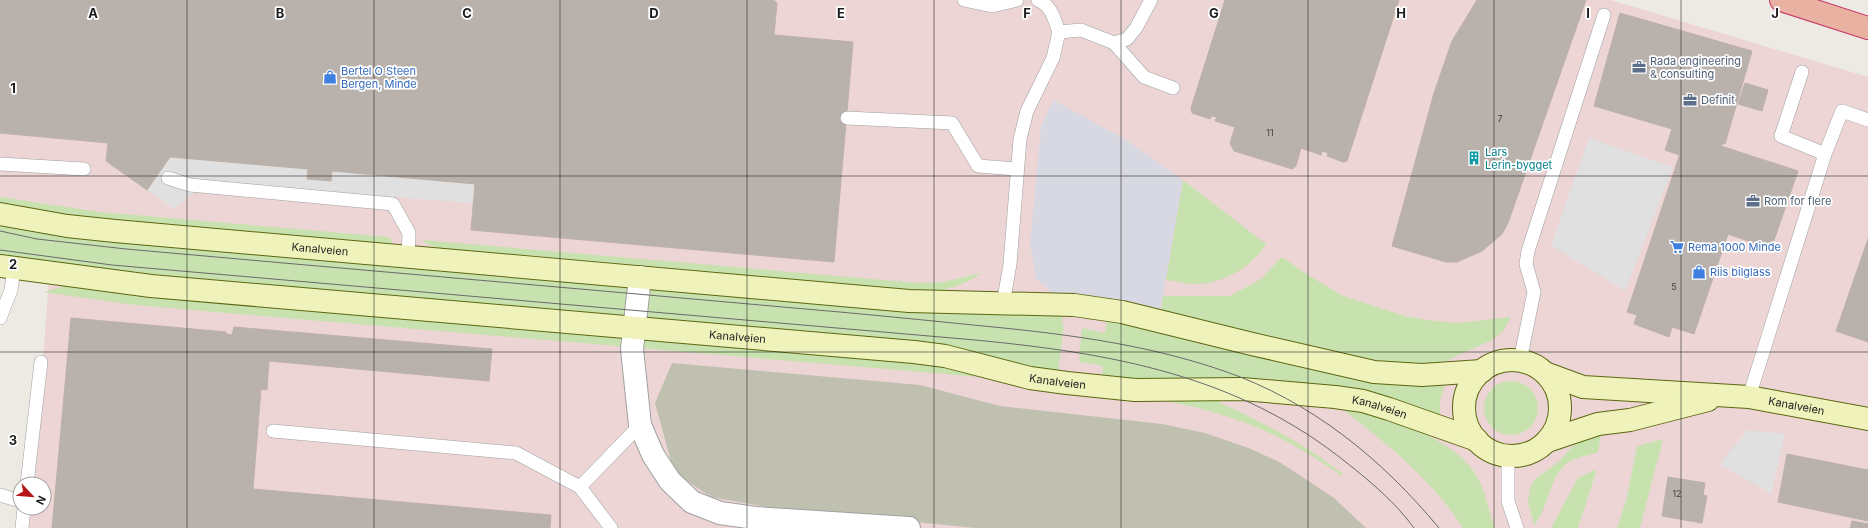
<svg xmlns="http://www.w3.org/2000/svg" width="1868" height="528" font-family="Inter,sans-serif">
  <rect width="100%" height="100%" fill="#edeae3"/>
  <path fill="#ecd5d4" d="M0 0H1611L1868 77V528H29L31 508H44V484H33L54 218 0 209Z"/>
  <path fill="#c0c0b0" d="M672 363 920 385 1000 406 1162 424 1205 433 1251 449 1281 463 1334 498 1366 528H976L772 508 711 497 674 472 655 403Z"/>
  <path fill="#c7e2ae" d="M1183 180 1266 244C1252 267 1227 281 1200 284 1189 285 1177 281 1166 280Z
    M0 197 100 212 388 237 391 239 392 245 166 228 0 206Z
    M0 222 1063 314 1062 326H1064L1058 374 0 259Z
    M423 240 918 283 943 282 982 273C963 285 947 291 926 292L443 252 424 242Z
    M1282 257 1308 275 1343 296 1405 316 1426 320 1458 323 1511 317 1503 331 1492 340 1446 361 1423 364 1369 360 1161 311 1163 296H1230L1261 279Z
    M61 287H82L925 362 1004 379 192 310 127 304 44 292Z
    M1107 319C1165 333 1226 345 1274 383L1136 380 1102 377 1103 366 1079 362 1082 328 1105 333Z
    M1193 340 1445 383 1440 401V416L1396 400 1278 384 1239 360Z
    M1484 408a27 27 0 1 1 54 0a27 27 0 1 1-54 0Z
    M1144 398H1215L1221 401 1220 403C1265 423 1305 445 1343 474L1342 476C1280 431 1220 408 1144 398Z
    M1341 408C1382 415 1451 436 1475 473 1485 488 1488 511 1495 528H1463C1432 479 1386 443 1341 408Z
    M1601 435 1598 452C1589 456 1578 456 1569 462 1548 476 1550 507 1534 525L1528 502 1530 489 1535 479 1557 463 1573 446 1582 440Z
    M1663 439 1640 528H1617L1626 501 1637 446Z
    M1597 469 1578 528H1551L1578 478Z"/>
  <path fill="#e0e0e0" d="M1589 138 1673 167 1625 291 1551 245Z
    M170 157 308 169V179L331 181 332 171 475 184 473 203 205 183 174 209 147 190Z
    M1747 430 1785 434 1771 494 1720 464Z"/>
  <path fill="#d8d8e2" d="M1053 100 1125 139 1183 180 1160 311 1052 292 1036 279 1030 244 1041 126Z"/>
  <path fill="#b9b2ac" stroke="#bdb1a7" d="M0 0H774L777 3 774 35 853 42 834 262 471 230 475 184 332 171 331 181 307 179 308 169 170 157 147 190 106 161 108 143 0 133Z
    M1225 0H1399L1347 161 1343 162 1327 156 1328 153 1322 151 1321 155 1301 148 1296 166 1292 169 1289 168 1234 151 1230 143 1235 127 1215 121 1217 117 1211 116 1210 119 1192 113 1191 108Z
    M1477 0H1586L1508 223 1502 234 1482 251 1457 262H1446L1392 246 1434 93 1452 41Z
    M1620 13 1752 51 1725 144 1687 133 1679 155 1665 150 1672 129 1594 106Z
    M1745 83 1768 90 1762 111 1738 104Z
    M1687 133 1723 143 1721 146 1798 171 1771 249 1728 234 1694 334 1672 327 1669 337 1634 324 1637 315 1627 312Z
    M1868 239V342L1836 331Z
    M71 318 226 332V334L232 335 234 327 492 349 489 381 269 361 267 390 261 389 253 489 551 515 550 528H52Z
    M1787 454 1868 470V521L1778 502Z
    M1668 477 1705 483 1703 495 1707 496 1702 523 1662 516Z
    M1852 521 1868 524V528H1850Z"/>
  <g fill="none" stroke-linecap="round" stroke-linejoin="round">
    <g stroke="#a0a0a0" stroke-width="14">
      <path id="service" d="M964 0 992 6 1017 0
        M1038 0C1052 6 1054 19 1059 32L1081 30 1114 43 1127 39 1136 28 1151 0
        M1114 43 1144 77 1173 88
        M1802 72 1781 136 1825 154
        M847 118 952 123 978 166 1017 169
        M0 164 84 169
        M168 178 190 185 393 204 409 233 408 257
        M1003 304 1010 264 1020 139 1027 111 1053 58 1059 32
        M0 318 11 290 14 268
        M1520 361 1534 292 1526 264 1528 251 1604 15
        M1749 397 1825 154 1842 111 1868 120
        M273 431 516 453 580 487 640 425
        M1508 456V501L1517 528
        M27 484 41 362
        M580 487 611 528
        M0 495 20 501
        M22 528 24 508"/>
    </g>
    <g stroke="#a0a0a0" stroke-width="24">
      <path id="minor" d="M640 277 632 349 640 425 653 455 670 481 692 502 720 513 755 518 909 528"/>
    </g>
    <g stroke="#5d6710" stroke-width="24">
      <g id="secondary">
        <path id="s1" d="M0 214 67 226 115 231 909 301 1074 305 1122 312 1252 344 1374 372 1422 375 1482 371"/>
        <path id="s2" d="M0 266 151 286 914 352 945 356 1030 378 1067 383 1135 390 1242 389 1335 397 1363 401 1389 409 1477 440"/>
        <circle cx="1512" cy="408" r="48"/>
        <path id="s3" d="M1545 373 1583 387 1749 397 1868 419"/>
        <path d="M1547 441 1598 424 1630 420 1708 400"/>
      </g>
    </g>
    <g stroke="#c53566" stroke-width="24">
      <path id="trunk" d="M1781 0 1868 28"/>
    </g>
    <use href="#service" stroke="#fff" stroke-width="13"/>
    <use href="#minor" stroke="#fff" stroke-width="22"/>
    <use href="#secondary" stroke="#eff2bb" stroke-width="22"/>
    <use href="#trunk" stroke="#e8b1a2" stroke-width="22"/>
    <path stroke="#6a6a6a" stroke-width="1" d="M0 231 37 239 126 249C349 269 572 288 794 308 854 313 914 319 973 325 1058 333 1143 343 1224 371 1311 401 1382 459 1439 528
      M0 250 112 265 975 340C1111 353 1238 375 1347 463 1371 482 1396 503 1414 528"/>
  </g>
  <path fill="none" stroke="#1c1c1c" stroke-width="1" stroke-opacity="0.55" d="M187 0V528M374 0V528M560 0V528M747 0V528M934 0V528M1121 0V528M1308 0V528M1494 0V528M1681 0V528M0 176H1868M0 352H1868"/>
  <defs>
    <g id="office-bare" transform="scale(1.08)"><path d="M-6-3h4V-5.5h4V-3h4V5H-6ZM-1-4.5V-3h2v-1.5ZM-6 0V1H6V0Z" fill="#5c6f8a" stroke="#fff" stroke-width="2.5" paint-order="stroke"/></g>
    <g id="shop-bare" transform="scale(1.08)"><path d="M-5-2.5h2.3a2.7 3.5 0 0 1 5.4 0H5L5.5 6h-11ZM-1.5-2.5h3a1.5 2.3 0 0 0-3 0Z" fill="#3f7fe0" stroke="#fff" stroke-width="2.5" paint-order="stroke"/></g>
    <g id="building-bare" transform="scale(1.08)"><path d="M-4-6H4V6H1V3H-1V6H-4ZM-2.5-4.3h1.7v1.8h-1.7ZM.8-4.3h1.7v1.8H.8ZM-2.5-1h1.7V.8h-1.7ZM.8-1h1.7V.8H.8Z" fill="#0f9aa8" stroke="#fff" stroke-width="2.5" paint-order="stroke"/></g>
    <g id="supermarket-bare" transform="scale(1.08)"><path d="M-6-5.5h2.5l.6 2H6L4.5 2H-2.5L-4.4-4H-6ZM-1.5 3.2a1.3 1.3 0 1 0 .1 0ZM3 3.2a1.3 1.3 0 1 0 .1 0Z" fill="#3f7fe0" stroke="#fff" stroke-width="2.5" paint-order="stroke"/></g>
  </defs>
  <g fill-rule="evenodd">
    <use href="#office-bare" x="1639" y="67"/>
    <use href="#shop-bare" x="330" y="77"/>
    <use href="#office-bare" x="1690" y="100"/>
    <use href="#building-bare" x="1474" y="158"/>
    <use href="#office-bare" x="1753" y="201"/>
    <use href="#supermarket-bare" x="1677" y="247"/>
    <use href="#shop-bare" x="1699" y="272"/>
  </g>
  <g text-anchor="middle" stroke-width="3.5" stroke-linejoin="round" paint-order="stroke">
    <g font-size="9" fill="#434240">
      <text x="1500" y="122">7</text>
      <text x="1270" y="136">11</text>
      <text x="1674" y="290">5</text>
      <text x="1677" y="497">12</text>
    </g>
    <g font-size="11" fill="#4e5e75" stroke="#fff" text-anchor="start">
      <text x="1650" y="65">Rada engineering<tspan x="1650" dy="13">&amp; consulting</tspan></text>
      <text x="1701" y="104">Definit</text>
      <text x="1764" y="205">Rom for flere</text>
    </g>
    <g font-size="11" fill="#366cbe" stroke="#fff" text-anchor="start">
      <text x="341" y="75">Bertel O Steen<tspan x="341" dy="13">Bergen, Minde</tspan></text>
      <text x="1688" y="251">Rema 1000 Minde</text>
      <text x="1710" y="276">Riis bilglass</text>
    </g>
    <g font-size="11" fill="#0d838f" stroke="#fff" text-anchor="start">
      <text x="1485" y="156">Lars<tspan x="1485" dy="13">Lerin-bygget</tspan></text>
    </g>
    <g font-size="11" fill="#1c1c1c" stroke="#fff">
      <text dy="4" stroke="none"><textPath href="#s1" startOffset="322">Kanalveien</textPath></text>
      <text dy="4" stroke="none"><textPath href="#s2" startOffset="741">Kanalveien</textPath></text>
      <text dy="4" stroke="none"><textPath href="#s2" startOffset="1065">Kanalveien</textPath></text>
      <text dy="4" stroke="none"><textPath href="#s3" startOffset="255">Kanalveien</textPath></text>
      <text dy="4" stroke="none"><textPath href="#s2" startOffset="1389">Kanalveien</textPath></text>
    </g>
  </g>
  <g font-size="13" text-anchor="middle" font-weight="bold" fill="#1c1c1c" stroke="#fff" stroke-width="3.5" stroke-linejoin="round" paint-order="stroke">
    <text x="93" y="18">A</text>
    <text x="280" y="18">B</text>
    <text x="467" y="18">C</text>
    <text x="654" y="18">D</text>
    <text x="841" y="18">E</text>
    <text x="1027" y="18">F</text>
    <text x="1214" y="18">G</text>
    <text x="1401" y="18">H</text>
    <text x="1588" y="18">I</text>
    <text x="1775" y="18">J</text>
    <text x="13" y="93">1</text>
    <text x="13" y="269">2</text>
    <text x="13" y="445">3</text>
  </g>
  <g transform="translate(32 496) rotate(116)"><circle r="19" fill="#ffffff" stroke="#a4a4a4"/>
  <path d="M0-3L7 15L0 10L-7 15Z" fill="#b51514"/>
  <text y="-6" font-size="11" font-weight="bold" text-anchor="middle" fill="#1c1c1c">N</text>
  </g>
</svg>
